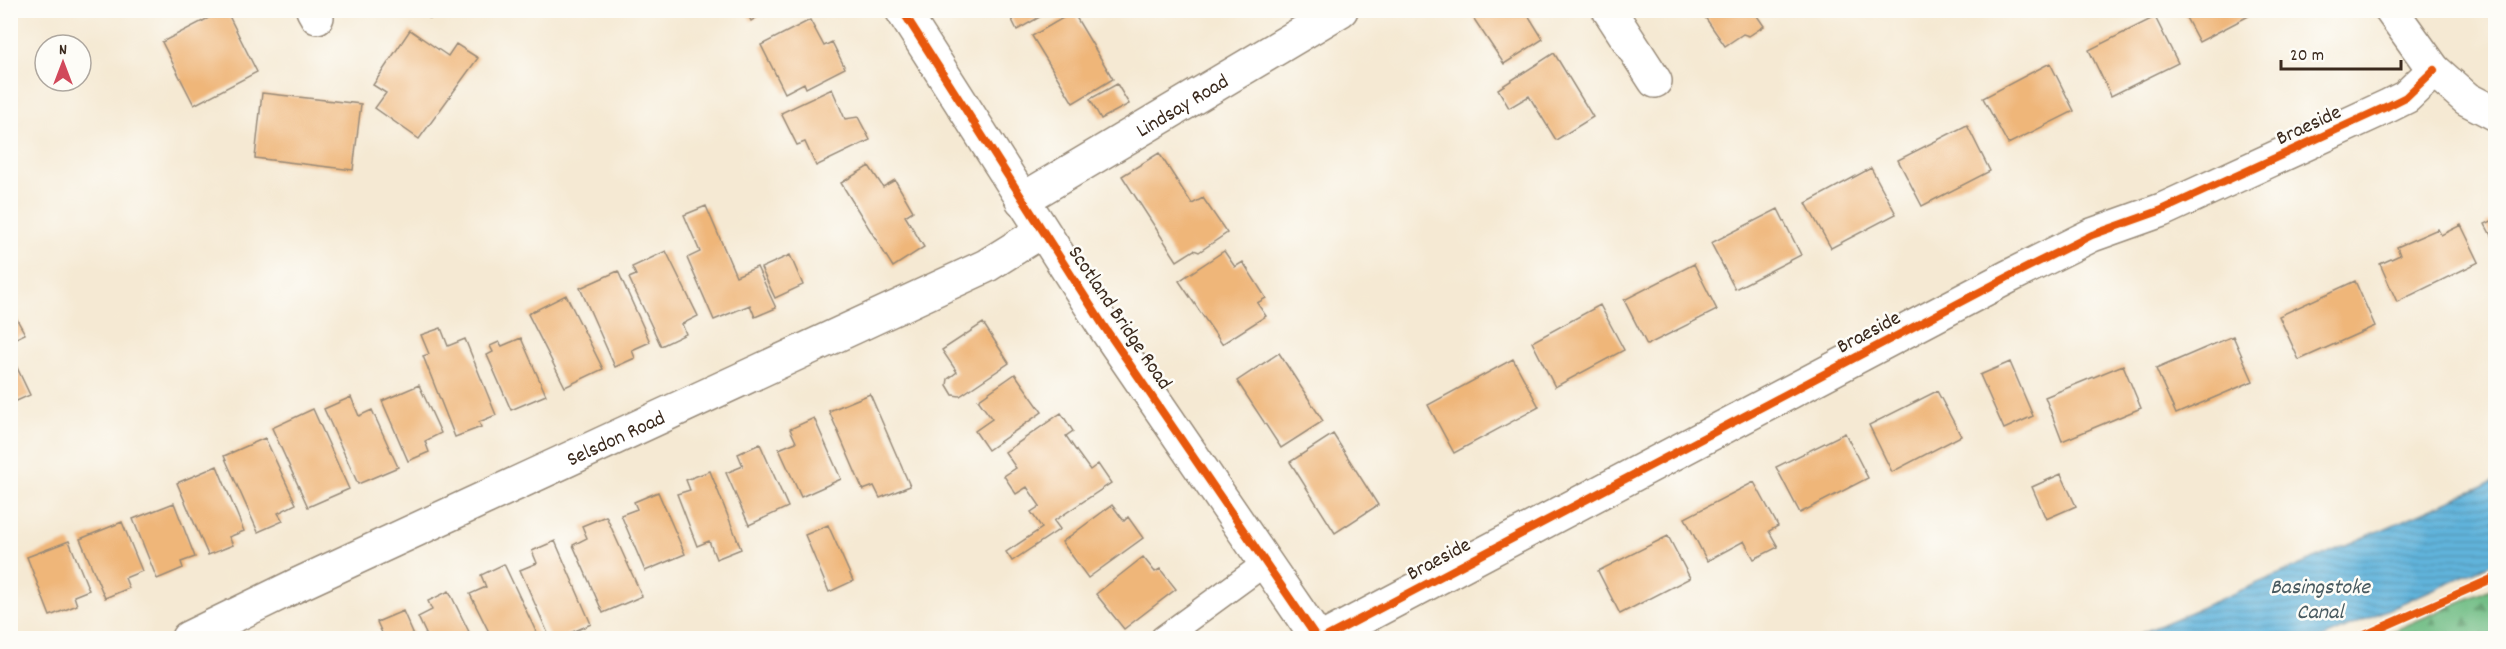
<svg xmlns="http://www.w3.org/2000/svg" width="2506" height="649" font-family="Dekko,sans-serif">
  <defs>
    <pattern id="forest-firs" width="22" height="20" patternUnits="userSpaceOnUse" patternTransform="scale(1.5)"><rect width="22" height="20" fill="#72be86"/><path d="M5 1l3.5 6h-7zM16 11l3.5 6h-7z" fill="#5f9b6d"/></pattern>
    <pattern id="water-rules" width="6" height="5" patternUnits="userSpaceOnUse" patternTransform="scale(1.5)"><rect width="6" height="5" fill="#61b4dc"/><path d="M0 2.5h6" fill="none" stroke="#5193b2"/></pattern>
  </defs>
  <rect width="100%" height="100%" fill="#fdfcf7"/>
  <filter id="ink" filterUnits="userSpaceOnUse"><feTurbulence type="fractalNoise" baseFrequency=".0167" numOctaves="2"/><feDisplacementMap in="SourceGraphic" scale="12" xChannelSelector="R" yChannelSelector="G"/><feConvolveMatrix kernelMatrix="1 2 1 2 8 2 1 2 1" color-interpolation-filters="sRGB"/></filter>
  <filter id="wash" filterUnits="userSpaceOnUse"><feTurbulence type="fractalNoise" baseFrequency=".008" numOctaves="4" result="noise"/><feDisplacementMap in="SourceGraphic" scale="24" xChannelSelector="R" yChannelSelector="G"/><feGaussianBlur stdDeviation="1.35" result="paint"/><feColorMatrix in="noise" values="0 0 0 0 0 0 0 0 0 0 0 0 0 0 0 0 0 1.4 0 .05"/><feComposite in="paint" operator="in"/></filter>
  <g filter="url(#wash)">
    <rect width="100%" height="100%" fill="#f5e9d3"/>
    <path fill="url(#forest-firs)" stroke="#567452" stroke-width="1.5" d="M2495 587V638H2377Z"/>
    <path fill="url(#water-rules)" stroke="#4e6f7d" stroke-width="1.5" d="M2495 481V562L2323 638H2130Z"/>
    <g id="blocks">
      <path fill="#efb679" d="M224 10H226L257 72 194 105 162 42Z
        M429 10H458L457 19 429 18Z
        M746 10H769L751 21Z
        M1007 10H1052L1017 30Z
        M1468 10H1525L1543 39 1504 64Z
        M1700 10H1753L1764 26 1749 36 1743 34 1725 46Z
        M2182 10H2260L2199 42Z
        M1073 12 1113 79 1073 103 1032 36Z
        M2155 17 2178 63 2111 96 2089 50Z
        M810 20 824 46 832 42 845 68 806 88 804 83 785 93 761 45Z
        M410 30 448 56 456 44 478 58 419 139 375 108 386 93 373 85Z
        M1554 53 1593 117 1556 140 1529 96 1509 108 1498 89Z
        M2050 63 2074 111 2008 144 1983 98Z
        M1117 84 1129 104 1101 119 1090 99Z
        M832 89 845 119 858 117 870 140 816 166 805 142 797 145 781 113Z
        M262 93 361 104 353 170 255 158Z
        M1967 125 1990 171 1922 206 1898 160Z
        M1159 153 1192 204 1203 198 1227 233 1199 252 1194 250 1177 261 1122 176Z
        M869 166 883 187 895 180 913 211 905 216 924 247 893 267 841 183Z
        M1871 168 1896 214 1831 248 1806 203Z
        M706 206 736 276 757 267 776 308 755 317 750 305 714 320 687 258 700 252 684 215Z
        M1778 209 1801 255 1735 289 1711 243Z
        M2496 219V245L2485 224Z
        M2461 225 2479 262 2397 302 2380 264 2400 255 2397 247 2438 229 2441 235Z
        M666 251 698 316 682 324 686 334 661 346 629 278 636 275 632 267Z
        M1224 251 1235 267 1243 262 1266 298 1257 303 1266 316 1222 344 1179 281Z
        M790 255 803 285 775 298 761 268Z
        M1694 264 1717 310 1647 345 1624 300Z
        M618 271 650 342 632 350 635 358 615 367 580 288Z
        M2355 281 2375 326 2299 360 2279 316Z
        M566 295 603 369 565 387 528 314Z
        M1600 305 1624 350 1555 387 1532 342Z
        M10 307 25 334 10 341Z
        M983 323 1009 363 960 396 953 395 947 385 948 379 957 372 942 350Z
        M441 328 448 346 465 339 496 415 479 422 481 427 455 437 423 356 429 354 421 335Z
        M2233 336 2253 381 2176 414 2156 369Z
        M521 338 546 395 511 410 487 355 493 352 490 346 499 342 502 346Z
        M10 353 30 395 10 404Z
        M1279 353 1323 421 1281 448 1237 381Z
        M1513 359 1539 407 1454 453 1428 405Z
        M2010 362 2033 416 2004 429 1980 375Z
        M2123 365 2141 408 2062 441 2045 397Z
        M1015 374 1042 412 988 450 975 431 992 419 978 400Z
        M419 385 441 433 425 441 429 452 408 461 382 401Z
        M1937 391 1961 436 1892 472 1869 425Z
        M870 394 910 486 880 498 874 486 863 490 829 411Z
        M351 397 359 416 372 410 398 467 358 484 324 409Z
        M313 409 349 489 308 507 272 428Z
        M1061 413 1073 431 1066 436 1077 452 1090 470 1098 464 1111 483 1054 521 1060 529 1012 561 1006 552 1042 528 1031 512 1040 506 1027 487 1016 494 1004 476 1016 468 1005 452Z
        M814 418 841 479 801 497 779 449 796 442 790 429Z
        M1845 433 1868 478 1800 513 1776 467Z
        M1333 434 1378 505 1335 533 1290 462Z
        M265 438 296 504 278 513 283 521 258 532 224 456Z
        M760 444 788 507 749 525 726 473 743 466 738 454Z
        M217 466 244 531 229 537 233 545 208 555 177 483Z
        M710 471 741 549 716 559 709 541 697 546 677 494 690 490 686 480Z
        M2061 474 2076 506 2046 519 2032 487Z
        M1754 482 1778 526 1769 531 1778 547 1754 559 1744 541 1707 561 1685 518Z
        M658 492 685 554 645 571 621 515 637 509 634 502Z
        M174 503 195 557 181 562 183 568 157 579 133 519Z
        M1112 505 1124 521 1128 517 1143 538 1088 578 1062 542Z
        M606 516 642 596 603 613 573 545 587 538 582 526Z
        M122 522 142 571 125 578 129 588 105 598 80 539Z
        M828 525 853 581 829 592 805 535Z
        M1668 536 1690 578 1620 614 1598 571Z
        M69 541 89 590 74 596 77 605 50 616 27 557Z
        M555 541 591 624 559 638H550L520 570 537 563 532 551Z
        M1143 557 1155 572 1160 569 1176 589 1124 629 1096 594Z
        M504 564 539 638H492L470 594 486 587 481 575Z
        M449 591 472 638H428L418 617 432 610 428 601Z
        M403 611 415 638H376L383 635 377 622Z"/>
    </g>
  </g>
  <g filter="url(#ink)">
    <use href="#blocks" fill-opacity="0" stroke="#988a78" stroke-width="1.5"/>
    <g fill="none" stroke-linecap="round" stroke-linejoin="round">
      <g stroke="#988a78" stroke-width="27">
        <path id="service" d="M1163 638 1267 562"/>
      </g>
      <g stroke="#988a78" stroke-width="36">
        <g id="minor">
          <path d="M313 10 317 17"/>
          <path d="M1609 10 1655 81"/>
          <path d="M2391 10 2434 70 2467 99 2496 114"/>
          <path id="s1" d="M1022 200 1341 10"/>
          <path id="s2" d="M188 638 297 585 986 266 1042 231"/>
          <path d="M1324 638 2008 277 2092 235 2162 210 2388 106 2406 97 2434 70"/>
        </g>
      </g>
      <g stroke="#988a78" stroke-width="36">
        <path id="tertiary" d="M902 10 1103 325 1317 638"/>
      </g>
      <use href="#service" stroke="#fff" stroke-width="24"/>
      <use href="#minor" stroke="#fff" stroke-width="33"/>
      <use href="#tertiary" stroke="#fff" stroke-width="33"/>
      <g stroke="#fdfcf7" stroke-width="11">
        <path id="cycleway" d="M902 10 1103 325 1317 638
          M1324 638 2008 277 2092 235 2162 210 2388 106 2406 97 2434 70
          M2358 638 2496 577"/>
      </g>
      <use href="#cycleway" stroke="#e8590c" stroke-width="8"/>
    </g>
  </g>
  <g text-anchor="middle" stroke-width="5" stroke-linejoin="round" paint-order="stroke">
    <g font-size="21" fill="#3b2a1e" stroke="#fdfcf7">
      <text dy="7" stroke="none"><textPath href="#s1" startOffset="186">Lindsay Road</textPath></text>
      <text transform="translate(2308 124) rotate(-25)" y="7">Braeside</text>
      <text transform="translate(1121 317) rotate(56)" y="7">Scotland Bridge Road</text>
      <text transform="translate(1868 331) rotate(-28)" y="7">Braeside</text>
      <text dy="7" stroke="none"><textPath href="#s2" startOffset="472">Selsdon Road</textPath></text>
      <text transform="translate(1438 558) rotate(-28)" y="7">Braeside</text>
    </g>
    <g font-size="22" font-style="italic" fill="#485a60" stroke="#fdfcf7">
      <text x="2320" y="593">Basingstoke<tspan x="2320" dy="25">Canal</tspan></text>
    </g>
  </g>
  <rect width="2506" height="649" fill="none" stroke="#fdfcf7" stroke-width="36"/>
  <g transform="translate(63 63)"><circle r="28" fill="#fdfcf7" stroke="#afa8a0" stroke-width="1.5"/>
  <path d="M0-4.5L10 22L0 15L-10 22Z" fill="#d1495b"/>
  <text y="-9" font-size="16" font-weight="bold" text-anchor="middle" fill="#3b2a1e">N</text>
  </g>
  <path d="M2281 60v9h120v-9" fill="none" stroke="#3b2a1e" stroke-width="3"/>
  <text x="2290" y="60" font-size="18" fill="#3b2a1e" stroke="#fdfcf7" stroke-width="4.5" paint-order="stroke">20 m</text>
</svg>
